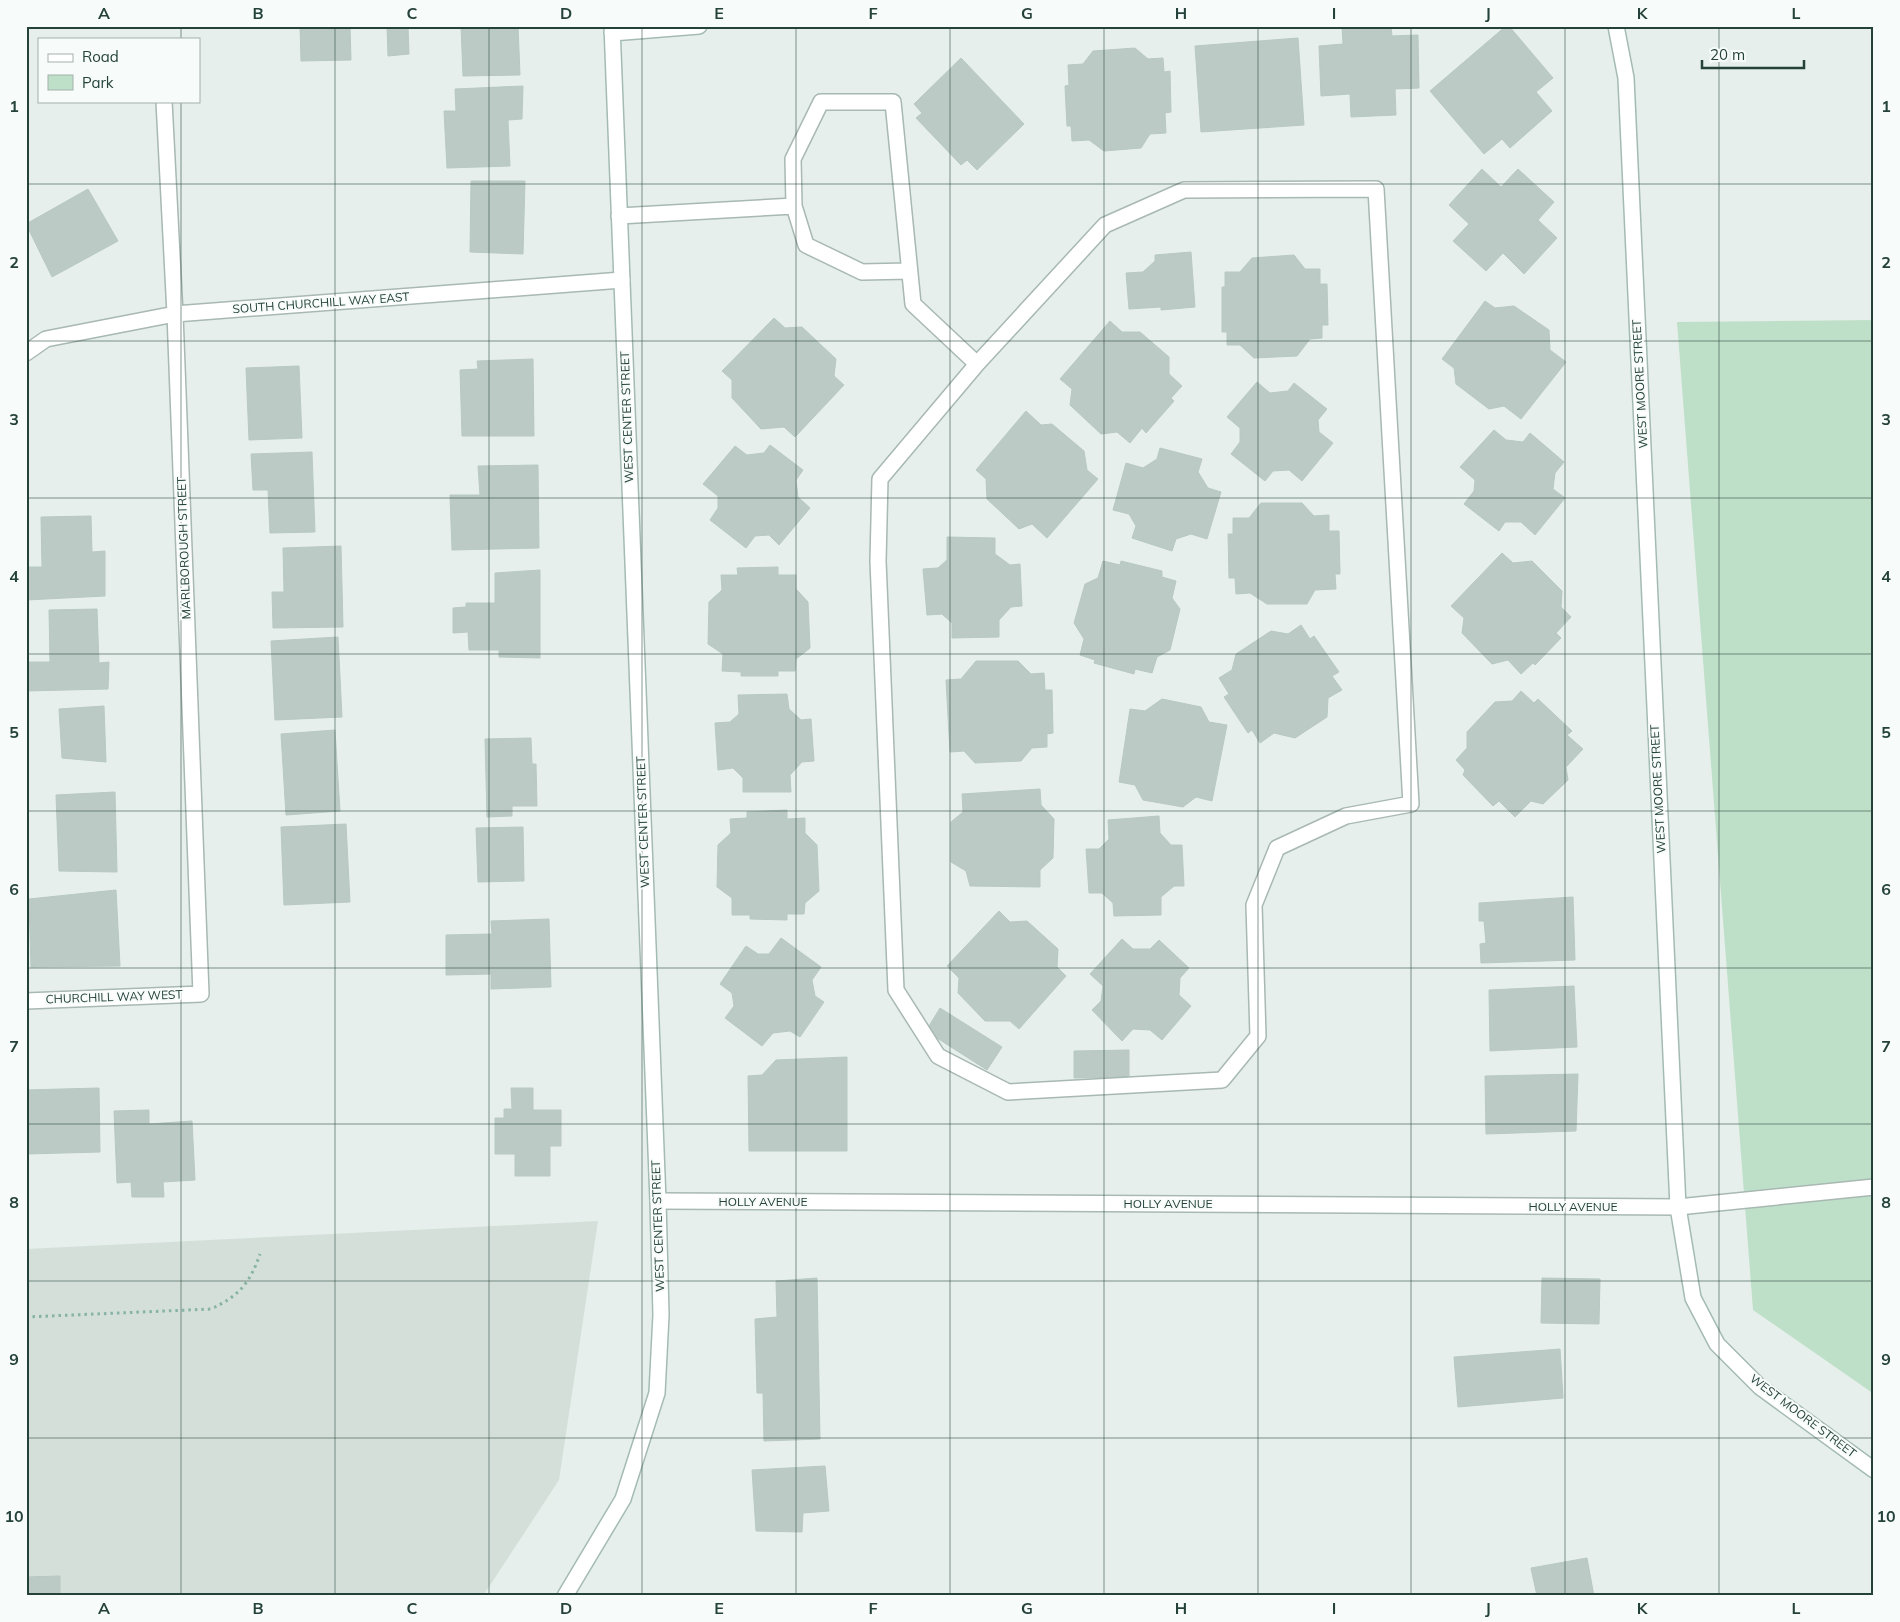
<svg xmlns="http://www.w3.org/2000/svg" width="1900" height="1622" font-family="Mulish,sans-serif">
  <rect width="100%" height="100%" fill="#e6efeb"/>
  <path fill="#d4dfda" d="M598 1221 559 1480 483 1596H26V1249Z"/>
  <path fill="#bfe0c8" d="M1874 320V1394L1753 1310 1677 322Z"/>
  <path fill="#bbcac4" stroke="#b8c9c2" d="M300 26H350L351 60 301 61Z
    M387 26H408L409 54 388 56Z
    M461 26H518L520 75 463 76Z
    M1342 26H1391L1392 36 1418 35 1419 88 1395 89 1396 115 1351 117 1350 94 1321 96 1319 46 1343 44Z
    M1506 26H1509L1553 78 1536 92 1552 111 1510 148 1502 139 1484 154 1430 91Z
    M1298 38 1304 125 1201 132 1195 46Z
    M1135 48 1148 59 1163 58 1164 72 1170 71 1171 112 1165 113 1166 133 1150 134 1141 148 1104 151 1089 140 1072 141 1071 126H1067L1065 86 1069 85 1068 65 1083 64 1093 51Z
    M961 58 1024 124 977 170 967 160 961 165 916 118 922 113 914 104Z
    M523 86 522 119 508 120 510 166 447 168 444 111H456L455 89Z
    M1482 169 1501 187 1518 169 1554 202 1538 220 1557 238 1524 274 1503 253 1486 271 1453 241 1469 224 1449 205Z
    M471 181H525L523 254 470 252Z
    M88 189 118 241 52 277 26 224Z
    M1191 252 1195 307 1161 310V307L1129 309 1126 273 1143 272 1155 261V255Z
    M1294 255 1305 269H1320V284H1327L1328 325H1322V338L1310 339 1297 356 1254 358 1240 345H1227V332H1222V287H1225V272H1240L1252 258Z
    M1485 301 1495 308 1514 306 1549 330 1550 350 1566 362 1521 419 1504 406 1489 409 1456 384 1454 368 1442 359Z
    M774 318 785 328 802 327 836 359 834 376 844 385 795 437 784 427 761 429 732 398V380L722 371Z
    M1110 321 1122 332H1140L1169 357V374L1182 386 1171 398 1174 401 1146 433 1142 428 1130 443 1117 432 1101 434 1070 405 1072 389 1060 379Z
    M533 359 534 436H462L460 370 478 369 477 361Z
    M299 366 302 438 249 440 246 368Z
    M1257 382 1270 393 1288 391 1294 383 1327 409 1318 420 1319 432 1333 443 1302 481 1289 470 1273 471 1265 481 1231 454 1240 442V428L1227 417Z
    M1026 411 1041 425 1052 424 1084 451 1087 470 1098 479 1047 538 1032 524 1019 529 987 499 986 479 976 470Z
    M1494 430 1506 440 1523 442 1530 433 1564 462 1555 473 1553 489 1565 498 1535 535 1521 522H1505L1499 531 1464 504 1474 491 1475 480 1460 467Z
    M770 445 803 470 796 480 798 497 810 508 779 545 769 535 755 536 746 548 710 520 718 508V496L703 484 735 446 747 455 764 453Z
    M1160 448 1202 459 1198 472 1208 488 1221 492 1207 539 1191 534 1176 539 1172 551 1132 538 1136 526 1129 514 1113 510 1126 463 1143 468 1157 459Z
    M312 452 315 532 270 533 268 490H253L251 454Z
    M538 465 539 548 452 550 450 495H480L478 466Z
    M1261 503H1302L1314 516 1329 515V531H1339L1340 574H1335L1336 589 1315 590 1307 604H1267L1250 593 1236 594 1235 578H1229L1228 534H1233V518H1249Z
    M91 516 92 552 105 551V596L26 600V567H42L41 517Z
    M947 537 995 538V554L1010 565 1020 564 1022 606 1011 607 999 620V637L952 638V623L942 614 927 615 923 569 938 568 947 560Z
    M341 546 343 627 273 628 272 592H284L283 548Z
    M1502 553 1513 563 1532 561 1562 591 1561 607 1571 617 1556 633 1561 638 1535 665 1533 663 1521 674 1508 660 1492 664 1462 633 1464 618 1451 606Z
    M1103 561 1120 565 1121 561 1162 571V577L1176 581 1172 598 1180 609 1170 650 1157 657 1152 673 1135 669 1134 674 1094 663 1095 660 1080 655 1084 639 1074 623 1085 584 1098 578Z
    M778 567V575H796V589L808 602 810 648 796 659 795 671H778V676H741V672L722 671 723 654 708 644 709 602 722 590 721 575H738L737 568Z
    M540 570V658L499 657V650H469L468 632 453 633V608L466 607V603H495V573Z
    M97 609 99 663 109 662 108 689 26 691V662H50L49 610Z
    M1301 625 1310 639 1314 636 1339 672 1332 676 1342 690 1328 698 1327 717 1295 738 1274 733 1260 743 1252 730 1248 733 1224 697 1229 694 1219 678 1232 670 1236 654 1271 631 1288 634Z
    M338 637 342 717 275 720 271 641Z
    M976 661H1018L1031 674 1044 673 1045 690H1052L1053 733 1047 734V747L1032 748 1021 761 975 763 964 751 950 752 946 680 961 679Z
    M1521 691 1534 703 1538 699 1572 731 1567 735 1583 749 1566 767 1568 780 1543 804 1531 801 1515 817 1499 801 1493 806 1463 775 1465 770 1456 760 1467 748V732L1495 702 1512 701Z
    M787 694 789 709 801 720 811 719 814 761 802 762 790 775 791 792H743V778L733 768 718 770 715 723 730 722 739 714 738 695Z
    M1162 699 1201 707 1209 722 1227 725 1212 801 1196 797 1183 807 1143 800 1135 785 1119 782 1130 709 1145 711Z
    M104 706 106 762 62 758 59 709Z
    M335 730 340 811 286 815 281 734Z
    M531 738 532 764H536L537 806H512V816L487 817 485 739Z
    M1040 789 1041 805 1054 819 1053 858 1040 870V887L970 886 966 871 951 862V822L963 812 962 794Z
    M115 792 117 872 59 871 56 795Z
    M787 810V819L805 818V833L817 845 819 891 805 903 804 914H787V920L750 919V915H732V898L717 887 718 845 731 833 730 819 747 818V812Z
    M1159 816 1160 833 1171 845H1182L1184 886H1174L1161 897V915L1114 916 1113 903 1102 893H1089L1086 849H1099L1109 839 1108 820Z
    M346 824 350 902 284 905 281 827Z
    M523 827 524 881 478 882 476 828Z
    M116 890 120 966 31 967 29 899Z
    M1573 897 1575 960 1481 963 1480 944 1486 943 1484 921H1479V903Z
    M999 911 1010 922 1027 921 1058 949 1057 967 1066 976 1019 1029 1010 1021H985L958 993 959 978 947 966Z
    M549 919 551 987 491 989V974L446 975V935L492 934 491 921Z
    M781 938 821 967 812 980 815 996 824 1002 800 1037 790 1031 773 1033 762 1046 725 1018 734 1006 732 993 720 984 746 946 758 954H769Z
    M1122 939 1133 949H1150L1159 940 1189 968 1180 978 1179 995 1191 1006 1162 1040 1150 1030 1133 1029 1122 1041 1092 1010 1101 1001 1103 986 1090 974Z
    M1574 986 1577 1047 1490 1051 1489 990Z
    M940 1008 1002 1047 987 1070 926 1031Z
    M1129 1050V1077L1074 1078V1051Z
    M847 1057V1151H749L748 1076 762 1075 776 1060Z
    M1578 1074 1576 1131 1486 1134 1485 1076Z
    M99 1088 100 1152 26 1154V1090Z
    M511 1088H533V1110H561V1146H550V1176H515V1154H495V1118H504V1109H512Z
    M149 1110V1124L192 1121 195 1180 163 1182 164 1197H132L131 1182 117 1183 114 1111Z
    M817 1278 820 1439 764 1441 763 1393H757L755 1319 777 1317 776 1281Z
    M1542 1278 1600 1279 1599 1324 1541 1323Z
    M1560 1349 1563 1398 1458 1407 1454 1357Z
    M825 1466 829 1511 803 1513 802 1532 756 1531 752 1470Z
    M1587 1558 1594 1596H1537L1531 1568Z
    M60 1576V1596H26V1577Z"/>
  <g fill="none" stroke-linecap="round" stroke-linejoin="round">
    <g stroke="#a8b8b2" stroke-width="18">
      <path id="lane" d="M794 206 806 245 862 272 909 271
        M619 216 794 206 793 159 821 102H893L913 304 977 364 1105 225 1184 190 1376 189 1411 804 1346 816 1277 848 1254 905 1258 1036 1222 1080 1008 1092 938 1056 896 990 878 561 880 479 977 364"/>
    </g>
    <g stroke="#a8b8b2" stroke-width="18">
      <path id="street" d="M26 353 46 339 175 314 622 280
        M26 1001 201 994 175 314 164 101
        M658 1201 1678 1207 1874 1187"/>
    </g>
    <g stroke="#a4bbb3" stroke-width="18">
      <path id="secondary" d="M1616 26 1626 78 1678 1207 1693 1298 1717 1344 1760 1387 1874 1470
        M612 33 699 26
        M565 1596 623 1499 657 1393 661 1315 658 1201 612 26"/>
    </g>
    <path stroke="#86b3a5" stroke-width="3" stroke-dasharray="2.5 4" stroke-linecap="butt" d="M26 1317 211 1309C239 1296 250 1283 260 1254"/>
    <use href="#lane" stroke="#fff" stroke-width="15"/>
    <use href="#street" stroke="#fff" stroke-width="15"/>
    <use href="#secondary" stroke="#fff" stroke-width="15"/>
  </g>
  <path fill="none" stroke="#24423a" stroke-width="1" stroke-opacity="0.55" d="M181 26V39M335 26V1596M489 26V1596M642 26V1596M796 26V1596M950 26V1596M1104 26V1596M1258 26V1596M1411 26V1596M1565 26V1596M1719 26V1596M181 101V1596M26 184H1874M26 341H1874M26 498H1874M26 654H1874M26 811H1874M26 968H1874M26 1124H1874M26 1281H1874M26 1438H1874"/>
  <g text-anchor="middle" stroke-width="4" stroke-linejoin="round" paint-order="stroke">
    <g font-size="12" fill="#24423a" stroke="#f7fbf9">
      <text transform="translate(321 303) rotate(-4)" y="4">SOUTH CHURCHILL WAY EAST</text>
      <text transform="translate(1640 384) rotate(-93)" y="4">WEST MOORE STREET</text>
      <text transform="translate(627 417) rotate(-92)" y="4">WEST CENTER STREET</text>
      <text transform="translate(184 548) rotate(-92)" y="4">MARLBOROUGH STREET</text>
      <text transform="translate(1658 789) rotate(-93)" y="4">WEST MOORE STREET</text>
      <text transform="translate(643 822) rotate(-92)" y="4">WEST CENTER STREET</text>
      <text transform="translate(114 997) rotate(-2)" y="4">CHURCHILL WAY WEST</text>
      <text x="763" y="1206">HOLLY AVENUE</text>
      <text x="1168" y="1208">HOLLY AVENUE</text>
      <text x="1573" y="1211">HOLLY AVENUE</text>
      <text transform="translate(658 1226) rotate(-92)" y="4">WEST CENTER STREET</text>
      <text transform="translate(1803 1416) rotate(37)" y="4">WEST MOORE STREET</text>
    </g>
  </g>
  <rect width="1900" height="1622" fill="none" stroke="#f7fbf9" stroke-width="55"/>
  <rect x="38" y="38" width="162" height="65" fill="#f7fbf9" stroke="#a3b1ad"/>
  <rect x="48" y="54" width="25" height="8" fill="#ffffff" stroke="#a3b1ad"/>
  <text x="82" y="62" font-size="15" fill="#24423a">Road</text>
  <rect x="48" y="75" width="25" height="15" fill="#bfe0c8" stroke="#a3b1ad"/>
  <text x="82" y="88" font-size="15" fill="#24423a">Park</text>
  <path d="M1702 60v8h102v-8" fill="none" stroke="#24423a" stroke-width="2.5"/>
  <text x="1710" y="60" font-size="15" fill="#24423a" stroke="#f7fbf9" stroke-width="4" paint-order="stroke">20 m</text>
  <rect x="28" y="28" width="1844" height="1566" fill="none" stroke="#24423a" stroke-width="2"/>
  <g font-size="16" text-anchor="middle" font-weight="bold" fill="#24423a">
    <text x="104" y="19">A</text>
    <text x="258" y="19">B</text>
    <text x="412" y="19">C</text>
    <text x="566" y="19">D</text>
    <text x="719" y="19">E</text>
    <text x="873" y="19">F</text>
    <text x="1027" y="19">G</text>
    <text x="1181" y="19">H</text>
    <text x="1334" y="19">I</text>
    <text x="1488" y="19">J</text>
    <text x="1642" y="19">K</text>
    <text x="1796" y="19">L</text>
    <text x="14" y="112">1</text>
    <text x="1886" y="112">1</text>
    <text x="14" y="268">2</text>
    <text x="1886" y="268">2</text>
    <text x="14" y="425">3</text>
    <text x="1886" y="425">3</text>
    <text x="14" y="582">4</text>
    <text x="1886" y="582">4</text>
    <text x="14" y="738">5</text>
    <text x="1886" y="738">5</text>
    <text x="14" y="895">6</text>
    <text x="1886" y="895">6</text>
    <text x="14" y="1052">7</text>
    <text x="1886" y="1052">7</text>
    <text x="14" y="1208">8</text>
    <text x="1886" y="1208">8</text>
    <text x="14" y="1365">9</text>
    <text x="1886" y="1365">9</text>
    <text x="14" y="1522">10</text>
    <text x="1886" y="1522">10</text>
    <text x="104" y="1614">A</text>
    <text x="258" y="1614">B</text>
    <text x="412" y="1614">C</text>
    <text x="566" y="1614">D</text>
    <text x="719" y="1614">E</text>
    <text x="873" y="1614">F</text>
    <text x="1027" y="1614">G</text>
    <text x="1181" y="1614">H</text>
    <text x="1334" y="1614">I</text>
    <text x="1488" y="1614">J</text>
    <text x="1642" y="1614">K</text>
    <text x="1796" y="1614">L</text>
  </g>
</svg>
